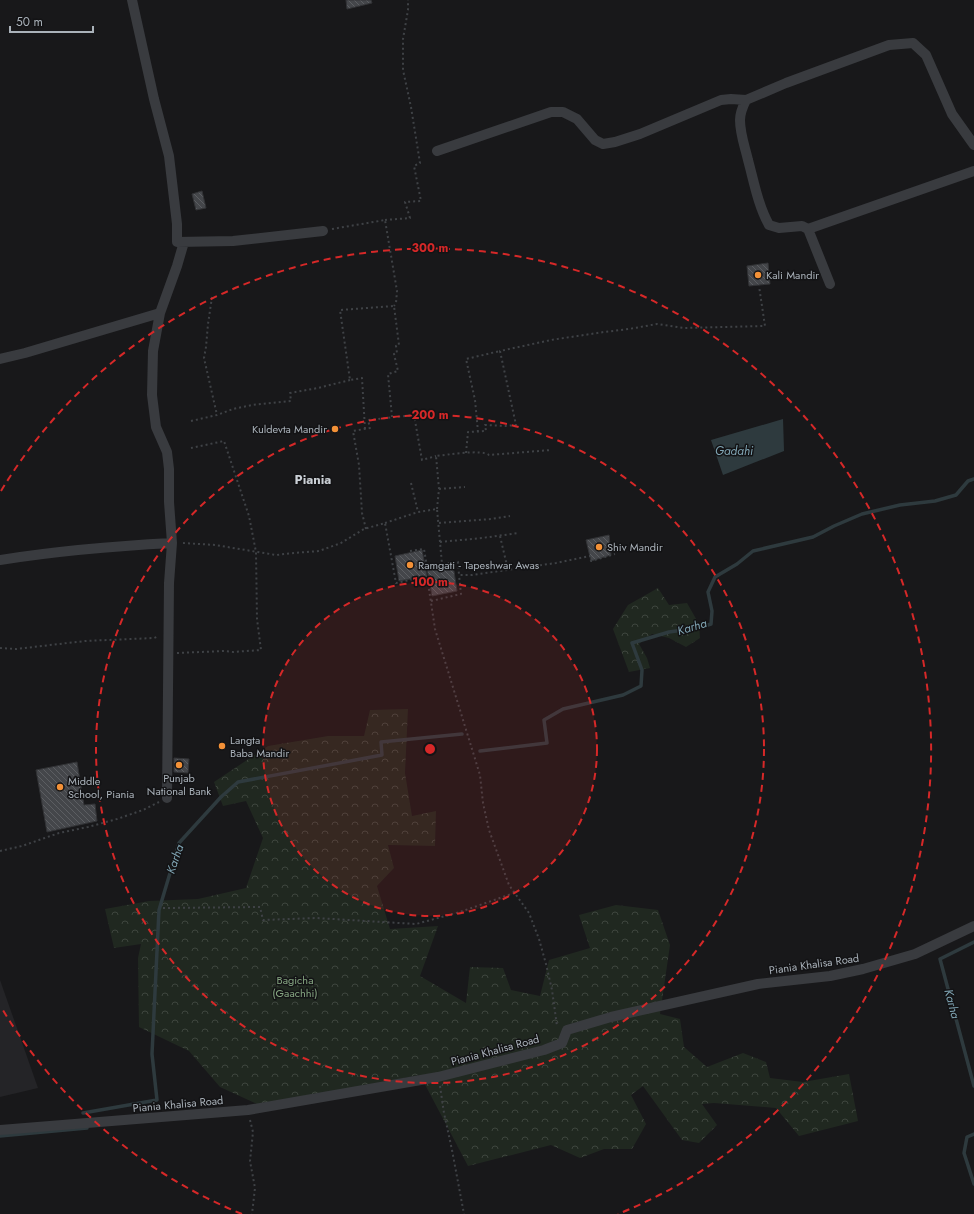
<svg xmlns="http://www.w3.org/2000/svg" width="974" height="1214" font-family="Jost,sans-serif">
  <defs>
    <pattern id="forest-crowns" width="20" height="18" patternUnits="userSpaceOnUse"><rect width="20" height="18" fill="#202820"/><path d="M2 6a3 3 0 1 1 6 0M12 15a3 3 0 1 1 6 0" fill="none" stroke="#3e453e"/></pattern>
    <pattern id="building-back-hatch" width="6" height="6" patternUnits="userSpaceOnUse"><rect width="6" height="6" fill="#44464a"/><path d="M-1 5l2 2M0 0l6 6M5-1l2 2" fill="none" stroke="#5c5e62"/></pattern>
  </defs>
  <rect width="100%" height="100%" fill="#18181a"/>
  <path fill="#242427" d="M0 980 38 1088 0 1097Z"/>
  <path fill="url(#forest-crowns)" d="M658 588 669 605 687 603 699 624 700 638 686 647 669 638 652 634 639 644 647 658 650 668 629 672 613 629 628 605Z
    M408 709 405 773 412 816 436 811 435 846 388 845 394 868 377 886 390 929 438 926 420 976 466 1003 470 967 503 968 511 990 540 996 549 960 590 948 579 915 616 905 658 910 670 945 660 1014 680 1019 684 1047 707 1067 743 1053 766 1062 770 1078 803 1082 849 1074 858 1121 799 1136 776 1108 714 1103 702 1104 717 1125 699 1143 682 1140 643 1086 631 1095 646 1124 632 1149H604L580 1158 551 1145 468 1166 420 1075 259 1105 220 1087 189 1051 139 1027 138 958 141 944 114 948 105 909 149 901 198 899 246 888 263 838 246 801 223 806 214 782 268 746 328 736H364L370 710Z"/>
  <path fill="#2e3a3e" d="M783 419 784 451 723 475 711 440Z"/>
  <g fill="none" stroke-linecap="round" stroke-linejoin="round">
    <path stroke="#2e3a3e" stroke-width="3.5" d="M480 751 547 743 544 720 563 709 623 695 641 686 642 670 632 643 669 632 698 628 711 624 712 611 708 592 715 577 737 564 753 551 813 537 834 526 862 514 900 505 935 501 956 495 968 481 974 479
      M974 942 940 959 974 1086
      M83 1113 157 1100 152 1054 159 910 179 843 221 797 238 782 382 755 381 742 462 734
      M974 1134 967 1137 964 1153 974 1184
      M0 1136 87 1128"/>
  </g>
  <path fill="url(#building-back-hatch)" stroke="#323336" d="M346 0H371L372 3 347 9Z
    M202 191 206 208 196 210 192 194Z
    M768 263 770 284 749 286 747 266Z
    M609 535 611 555 591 561 586 540Z
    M422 550 427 576 399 581 395 556Z
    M453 565 457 591 432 596 427 569Z
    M174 758 189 759 188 773 174 772Z
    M77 762 84 805 95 804 97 821 47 832 36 770Z"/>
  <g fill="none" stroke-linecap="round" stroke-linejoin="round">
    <path stroke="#3f4246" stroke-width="2" stroke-dasharray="2 3" stroke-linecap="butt" d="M385 220 410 218 405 202 421 201 414 166 420 163 411 107 403 70V39L408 10V0
      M332 229 385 220 397 291 396 303 394 306
      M212 297 208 324 206 347 204 358 217 415
      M191 421 217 415 233 409 252 405 291 401 290 393 318 388 350 380
      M365 429 362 378 350 380 340 310 394 306 399 345 396 346 397 353 394 354 398 371 388 374 392 417
      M478 432 475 400 466 359 500 351
      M466 453 468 432 486 431 485 425 505 426 516 425 500 351 551 340 604 332 629 329 657 324 684 328 765 326 759 286
      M411 483 418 512
      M439 489 465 487
      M437 509 439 489 436 456C447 455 482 449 489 455L551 450
      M385 523 418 512 437 509 442 564 458 562 459 575H472L556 563 590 556 591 561 615 554
      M439 523 491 519 510 516
      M366 529 362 513 359 465 353 431 370 428 368 420 414 415 422 460 436 456
      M500 536 508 570
      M440 542 482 538 519 533
      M183 543 215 545 276 555 294 553 319 551 341 543 364 529 385 523 396 583 427 576 435 629 480 775 483 803 489 830 509 885 529 913 539 939 546 964 552 990 557 1026
      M410 551 424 549 427 567 442 564
      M431 601 461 594 459 575
      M0 648 16 649 85 641 154 638 159 636
      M177 653 224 651 233 652 261 650 257 619 256 552 249 516 224 441 191 448
      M0 851 22 846 59 833 88 827 117 819 143 810 159 802
      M163 908 260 907 263 920 316 918 416 924 460 912 514 893
      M440 1086 444 1113 452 1150 464 1214
      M250 1120 253 1132 250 1161 255 1188 252 1214"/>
    <path stroke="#393b3f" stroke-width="10" d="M132 0 154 99 169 156 177 224V242L233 241 323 231
      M437 151 551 112H563L577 119 595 140 603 144 615 142 640 134 721 100 731 99 746 100
      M808 229 974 171
      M830 284 808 229 802 226 779 228 769 225C758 205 754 182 748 160 745 147 740 134 740 120 740 112 743 106 746 100L786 83 889 45 913 43 926 55 952 114 974 145
      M0 359 25 353 160 313
      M0 560C57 551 114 546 172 543
      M167 798 169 583 172 543 169 502V469L167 452 156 427 152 395 153 351 160 313 177 266 184 242
      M0 1130 248 1110 438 1077 544 1050 562 1043 567 1030 611 1017 758 984 830 976 863 969 915 954 974 926"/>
  </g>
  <circle cx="430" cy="749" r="167" fill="#d62828" fill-opacity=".12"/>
  <g fill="none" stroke="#d62828" stroke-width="2" stroke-dasharray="7 5">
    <circle cx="430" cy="749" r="167"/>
    <circle cx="430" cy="749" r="334"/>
    <path d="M242 1214A501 501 0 0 1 1 1007M1 491A501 501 0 1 1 618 1214"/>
  </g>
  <g fill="#f39137" stroke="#131315" stroke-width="1.5">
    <circle cx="758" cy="275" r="4"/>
    <circle cx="335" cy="429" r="4"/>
    <circle cx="599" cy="547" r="4"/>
    <circle cx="410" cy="565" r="4"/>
    <circle cx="222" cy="746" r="4"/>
    <circle cx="179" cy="765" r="4"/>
    <circle cx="60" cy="787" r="4"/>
  </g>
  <g text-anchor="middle" stroke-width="3" stroke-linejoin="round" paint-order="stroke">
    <g font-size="11" fill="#aab2ba" stroke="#131315" text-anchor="start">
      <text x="766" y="279">Kali Mandir</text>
      <text x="327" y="433" text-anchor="end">Kuldevta Mandir</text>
      <text x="607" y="551">Shiv Mandir</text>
      <text x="418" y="569">Ramgati - Tapeshwar Awas</text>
      <text x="230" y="744">Langta<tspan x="230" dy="13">Baba Mandir</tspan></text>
      <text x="179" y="782" text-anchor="middle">Punjab<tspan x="179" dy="13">National Bank</tspan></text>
      <text x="68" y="785">Middle<tspan x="68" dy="13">School, Piania</tspan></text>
    </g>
    <g font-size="11" fill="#aab2ba" stroke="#131315">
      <text transform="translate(814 964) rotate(-8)" y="4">Piania Khalisa Road</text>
      <text transform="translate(495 1050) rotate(-15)" y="4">Piania Khalisa Road</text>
      <text transform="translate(178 1104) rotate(-5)" y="4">Piania Khalisa Road</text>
    </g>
    <g font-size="11" fill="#85a581" stroke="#131315">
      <text x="295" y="984">Bagicha<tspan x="295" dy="13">(Gaachhi)</tspan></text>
    </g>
    <g font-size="12" font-style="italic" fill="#81a6b5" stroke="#131315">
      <text x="734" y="455">Gadahi</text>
      <text transform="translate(692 627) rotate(-17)" y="4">Karha</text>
      <text transform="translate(175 859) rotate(-71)" y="4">Karha</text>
      <text transform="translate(952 1004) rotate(75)" y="4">Karha</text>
    </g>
    <g font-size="13" font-weight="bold" fill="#cbd0d6" stroke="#131315">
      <text x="313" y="484">Piania</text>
    </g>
  </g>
  <circle cx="430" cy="749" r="6" fill="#d62828" stroke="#131315" stroke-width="2"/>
  <g font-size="12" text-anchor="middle" font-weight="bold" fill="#d62828" stroke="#131315" stroke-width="3" stroke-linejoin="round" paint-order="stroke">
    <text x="430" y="252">300 m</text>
    <text x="430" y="419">200 m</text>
    <text x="430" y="586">100 m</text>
  </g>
  <path d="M10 26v6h83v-6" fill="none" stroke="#aab2ba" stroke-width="2"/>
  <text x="16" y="26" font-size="12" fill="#aab2ba" stroke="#131315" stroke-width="3" paint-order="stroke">50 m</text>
</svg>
